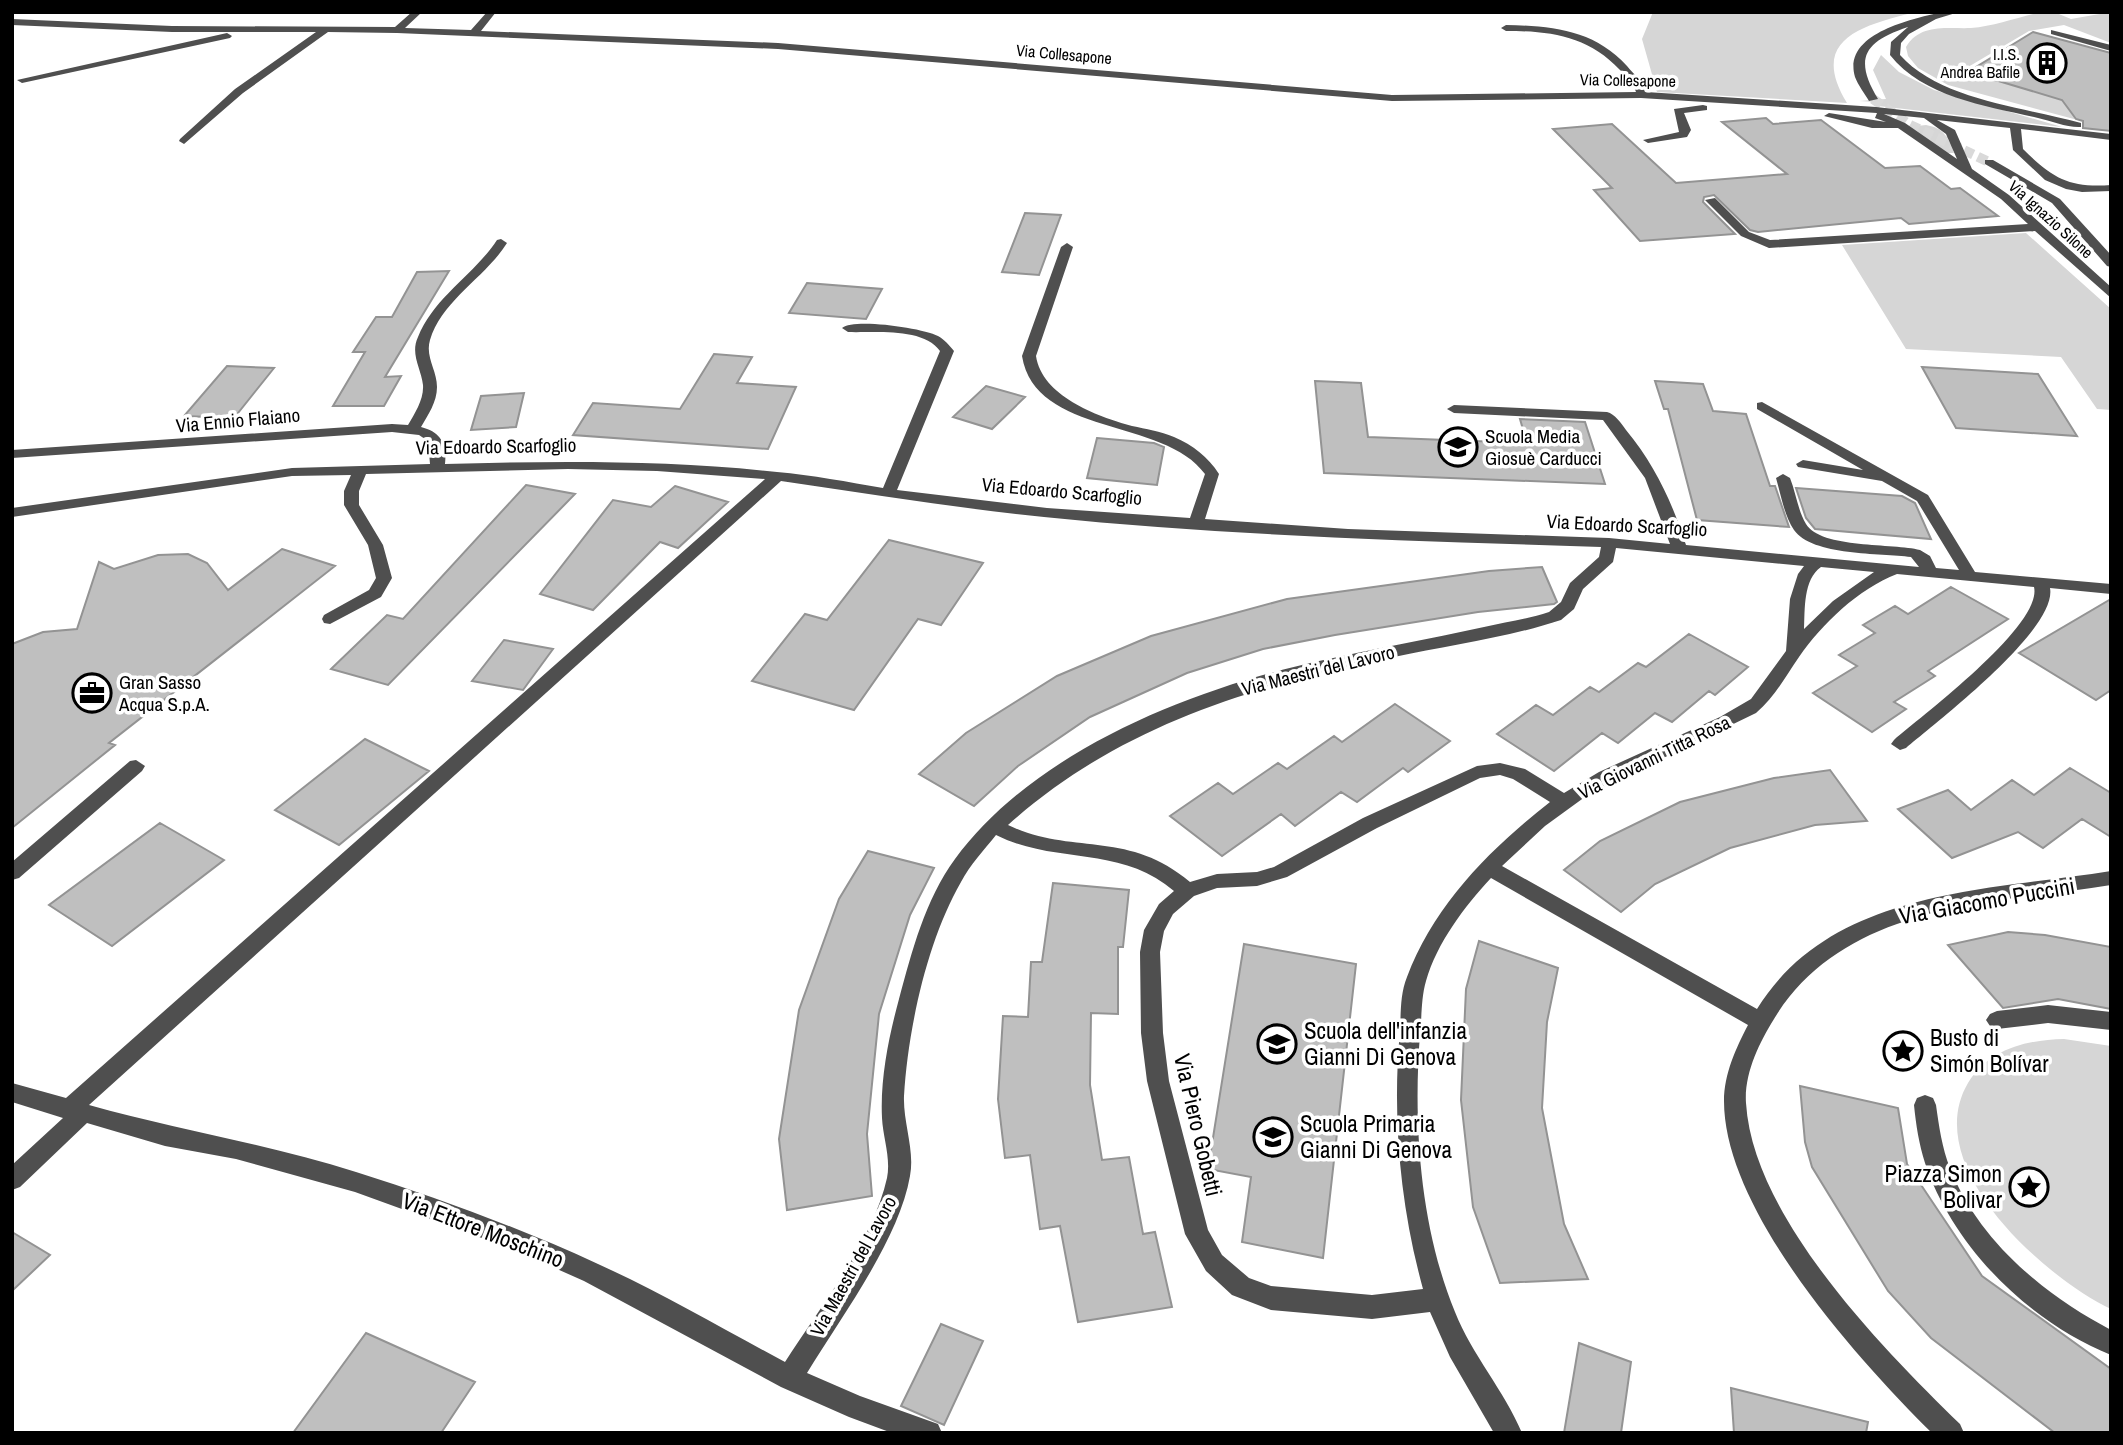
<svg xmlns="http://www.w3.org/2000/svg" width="2123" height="1445" font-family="'Archivo Narrow',sans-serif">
  <rect width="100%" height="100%" fill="#fff"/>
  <path fill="#d6d6d6" d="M1653 12H1909L1912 13C1859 26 1809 41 1847 103L1657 92 1642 39Z
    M2041 12H2054L2071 19 2111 12V43L2064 25 2029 31 1963 70 2111 115V129L1948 85 1918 68 1908 56 1906 47C1920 23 1948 29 1971 28 1994 26 2018 17 2041 12Z
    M1881 55 1899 72 1934 90 2062 127 1878 106 1876 102 1859 101 1886 99 1873 70Z
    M1926 125C1944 128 1948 137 1954 153H1946L1914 130 1917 126Z
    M2026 233 2111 309V410L2097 409 2061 357 1906 349 1842 245Z
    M2064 1039 2111 1046V1309C2045 1278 1919 1166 1968 1083 1989 1049 2026 1040 2064 1039Z"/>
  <path fill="#bfbfbf" stroke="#939393" stroke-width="2" d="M2033 32 2111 53V131L2083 128V121L2076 119 2062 100 1968 72Z
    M1766 118 1773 124 1821 120 1885 168 1920 166 1951 189 1960 188 1998 216 1909 224 1901 218 1758 232 1750 230 1714 195 1704 197 1703 202 1735 234 1640 241 1594 190 1612 188 1553 129 1612 124 1676 183 1787 174 1722 122Z
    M1025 213 1061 215 1039 275 1002 272Z
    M449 271 385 377 401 376 384 406H333L365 352H353L376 317H392L417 272Z
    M807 283 882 289 866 319 789 313Z
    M714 354 752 357 737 383 796 387 768 449 573 435 593 403 680 409Z
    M227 366 274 368 234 418 184 416Z
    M1922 367 2038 374 2077 436 1956 428Z
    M1315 381 1361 383 1368 437 1527 443 1520 419 1585 422 1605 484 1324 473Z
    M1655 381 1703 384 1713 411 1746 414 1770 486H1775L1789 527 1697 520 1668 409H1664Z
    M986 386 1025 397 992 429 953 417Z
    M524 393 516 427 471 430 481 396Z
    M1097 438 1154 443 1164 447 1157 485 1087 478Z
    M526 485 575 494 388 685 331 669 387 615 403 619Z
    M675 486 728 502 678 548 660 542 593 610 540 594 613 500 651 507Z
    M1796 488 1902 496 1915 503 1931 539 1815 529 1806 518Z
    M889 540 983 563 941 625 918 619 854 710 752 681 805 614 827 620Z
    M282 549 335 566 109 743 115 745 12 828V644L43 632 77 629 99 562 114 569 158 555 188 554 207 563 228 590Z
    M1542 567 1557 602 1554 604 1478 612 1335 635 1263 649 1187 673 1090 717 1018 766 974 806 919 774 966 733 1057 676 1151 636 1287 599 1489 571Z
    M1951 587 2008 619 1928 671 1935 676 1894 702 1906 709 1872 732 1813 693 1857 666 1839 655 1875 633 1863 625 1895 606 1908 614Z
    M2111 599V690L2096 700 2019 653Z
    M1689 634 1748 667 1715 695 1709 691 1672 722 1655 713 1618 743 1602 733 1554 771 1497 734 1536 705 1553 715 1590 687 1599 692 1638 663 1646 667Z
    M504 640 553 649 523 690 472 681Z
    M1395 704 1450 741 1408 772 1403 768 1357 802 1341 792 1295 826 1281 814 1222 856 1170 816 1218 783 1233 794 1278 763 1287 769 1334 736 1342 742Z
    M365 739 429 771 339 845 275 810Z
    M2070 768 2111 793V837L2082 819 2043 848 2018 832 1952 858 1898 809 1948 790 1971 810 2012 780 2034 795Z
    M1830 770 1867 821 1815 825 1730 848 1655 884 1621 912 1564 870 1600 841 1680 802 1774 778Z
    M160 823 224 860 112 946 49 905Z
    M868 851 934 868 910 915 879 1014 867 1134 872 1196 787 1210 779 1139 799 1010 839 899Z
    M1053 883 1129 890 1123 947H1118V1014L1091 1013 1090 1085 1102 1160 1129 1157 1143 1234 1155 1232 1172 1307 1078 1322 1060 1226 1040 1229 1030 1155 1005 1158 998 1099 1003 1016 1028 1017 1031 962H1042Z
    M2008 932 2045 935 2111 947V1009L2058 999 2003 1008 1948 945Z
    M1479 941 1558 968 1547 1022 1542 1108 1564 1224 1588 1279 1500 1283 1473 1207 1461 1100 1466 989Z
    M1244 944 1356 964 1323 1258 1242 1242 1251 1177 1208 1169Z
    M1800 1086 1898 1108 1907 1164 1982 1276 2111 1369V1433H2055L1931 1338 1888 1291 1812 1167 1805 1142Z
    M12 1232 50 1255 12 1291Z
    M941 1324 983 1341 944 1425 901 1406Z
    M366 1333 475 1382 441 1433H293Z
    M1579 1343 1631 1362 1621 1433H1564Z
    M1731 1388 1868 1422 1866 1433H1734Z"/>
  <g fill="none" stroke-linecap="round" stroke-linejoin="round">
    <path stroke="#d9d9d9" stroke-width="10" stroke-dasharray="10 5" stroke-linecap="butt" d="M1873 99 1910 125 1989 162"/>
    <path fill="#4f4f4f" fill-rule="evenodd" d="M412 12H422L405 28 471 30 487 12H496L481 31 778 43 1392 95 1636 92C1633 82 1626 78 1620 70 1588 36 1551 31 1506 31L1501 28 1506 25C1553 26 1594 30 1627 66 1634 75 1643 81 1646 92L1876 107 2111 134V140L2021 129 2023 149C2052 178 2069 188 2111 185V191L2082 192 2066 189 2045 180 2013 150 2010 128 1937 120 1955 130 1972 169 2009 195 2111 287V298L2035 231 1769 248 1741 236 1705 200 1715 198 1749 232 1770 240 2028 224 2001 199 1898 128H1872L1824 116 1829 113 1886 122 1875 118 1877 113 1641 98 1392 101 778 49 397 33 328 32 243 93 184 144 179 141 180 139 235 89 316 32H172L12 25V19L172 26 395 27ZM1884 114 1924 118 1946 134 1957 159 1905 123Z
      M1942 12H1959L1936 19 1909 34 1901 43 1900 55C1940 100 2024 107 2081 123V127C2068 128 2051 121 2038 118 1988 106 1924 98 1890 55L1891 42 1908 27C1863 42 1854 59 1878 99L1869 101C1865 94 1858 85 1855 77 1842 33 1913 19 1942 12Z
      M2051 30 2111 45V51L2051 34Z
      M227 33 232 36 230 38 22 83 17 80Z
      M1703 105 1707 106V110L1684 113 1691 130 1687 137 1648 143 1643 140 1679 132 1674 109Z
      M1985 160H1993L2060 199 2111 255V267L2107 266 2052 203 1985 164Z
      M501 239 507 243C486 277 442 300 430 340 425 357 437 370 437 387 437 402 428 415 421 427 441 432 447 444 445 464 556 461 666 460 777 472 812 475 848 482 883 488L940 351C923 327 874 333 848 332L842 328C854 318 922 328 938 336 945 340 949 345 954 351L897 490 1047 508 1190 518 1205 474C1164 417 1035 437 1022 356L1061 247 1067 243 1073 247 1036 356C1042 396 1096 416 1132 426 1146 429 1160 431 1174 437 1193 445 1208 457 1219 474L1205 519 1348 529 1609 538 1670 544 1645 478 1603 420 1454 413 1447 409 1454 405 1607 412C1615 414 1621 423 1626 430 1655 465 1672 502 1686 545L1919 567 1911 557C1881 553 1812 556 1794 530 1784 515 1781 495 1776 478L1783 474 1790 478C1796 493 1798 511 1806 524 1821 549 1894 543 1920 550L1930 556 1936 568 1959 570 1917 501 1882 481 1798 467 1796 464 1803 460 1863 470 1757 409V403L1762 402 1928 495 1975 572 2111 584V594L2050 588C2058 629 1937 722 1906 748L1900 750 1891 744 1894 740C1923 715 2043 625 2034 587L1897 574C1858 589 1822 624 1799 657 1785 677 1775 697 1756 713L1589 794 1545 826 1502 866 1757 1009C1831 889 1987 891 2111 871V885C2040 897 1965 899 1897 924 1846 942 1802 972 1774 1019 1759 1043 1744 1074 1746 1103 1753 1217 1882 1348 1960 1424L1964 1433H1932C1857 1359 1724 1211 1724 1101 1724 1074 1736 1048 1748 1025L1491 878C1464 907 1437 943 1426 981 1421 998 1422 1016 1420 1034 1413 1124 1420 1227 1455 1312 1472 1355 1504 1390 1522 1433H1494L1450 1357 1430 1312 1372 1319 1271 1310 1232 1295 1206 1271 1185 1234 1147 1081 1141 1033 1140 952 1144 930 1159 904 1174 891C1121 845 1056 865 996 835 984 850 970 865 961 882 927 941 908 1029 904 1096 903 1123 915 1150 910 1176 899 1240 841 1317 807 1373L860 1396 938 1424 942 1433H892L849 1417 781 1387 584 1281 512 1249 355 1192 236 1159 165 1146 87 1123 20 1187 12 1190V1165L63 1118 12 1102V1083L66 1098 765 479 657 471 568 469 366 474 359 491V505L383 545 392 578 381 597 330 624 324 623 322 619 324 615 369 590 376 578 368 545 344 505V491L351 475 292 476 12 517V508L292 468 430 464 428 441 419 435 392 432 12 458V450L392 424 408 425C415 413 424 399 423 385 421 368 410 354 418 337 434 297 474 275 497 240ZM781 481C869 494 956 508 1044 517 1229 536 1415 541 1601 547L1599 557 1570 583 1561 602 1549 612C1528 619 1506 622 1484 627 1429 639 1374 649 1319 661 1192 689 1034 751 955 859 925 900 912 951 899 999 889 1036 880 1078 882 1118 883 1138 891 1158 887 1178 873 1241 820 1307 785 1362 723 1329 662 1293 598 1264 520 1228 438 1198 356 1172 268 1144 178 1130 89 1105ZM1616 548 1804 566 1798 574 1790 599 1786 651 1751 699 1720 717 1599 772 1564 793 1525 769 1500 763 1477 766 1363 818 1274 867 1257 872 1217 874 1190 882C1127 829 1072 856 1008 825 1118 726 1252 686 1394 657 1447 646 1510 637 1561 620L1574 609 1583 589 1613 562ZM1821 567 1874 572 1833 601 1804 629C1805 609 1803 580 1821 567ZM1500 775 1513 779 1550 802C1490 849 1434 905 1407 977 1400 994 1401 1013 1400 1030 1392 1117 1400 1205 1423 1289L1372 1295 1271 1286 1249 1278 1222 1255 1208 1230 1169 1081 1163 1033 1160 952 1164 931 1173 914 1194 896 1217 888 1257 886 1287 877 1377 828 1480 778Z
      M136 760 145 766 142 771 19 878 12 880V862L130 761Z
      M2048 1005 2111 1012V1030L2048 1023 1997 1029 1990 1026 1986 1020 1990 1014 1997 1011Z
      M1925 1095 1933 1098 1936 1105C1939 1126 1942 1148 1950 1168 1978 1240 2044 1295 2111 1330V1355C2029 1322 1953 1247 1925 1163 1919 1144 1916 1125 1914 1105L1917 1098Z"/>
  </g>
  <defs>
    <g id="building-ring" transform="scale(2.0125)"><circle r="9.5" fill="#fff" stroke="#000" stroke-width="1.5"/><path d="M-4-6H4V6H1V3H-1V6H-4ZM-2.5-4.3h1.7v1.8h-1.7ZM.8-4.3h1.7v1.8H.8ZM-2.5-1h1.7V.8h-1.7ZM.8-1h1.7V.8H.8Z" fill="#000"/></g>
    <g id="school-ring" transform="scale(2.0125)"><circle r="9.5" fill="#fff" stroke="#000" stroke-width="1.5"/><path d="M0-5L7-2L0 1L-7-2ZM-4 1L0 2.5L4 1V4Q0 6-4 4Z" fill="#000"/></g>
    <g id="office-ring" transform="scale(2.0125)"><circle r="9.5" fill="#fff" stroke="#000" stroke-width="1.5"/><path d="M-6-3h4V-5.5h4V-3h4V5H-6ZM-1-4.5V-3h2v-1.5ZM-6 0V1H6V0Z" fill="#000"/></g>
    <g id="sight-ring" transform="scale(2.0125)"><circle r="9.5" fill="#fff" stroke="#000" stroke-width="1.5"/><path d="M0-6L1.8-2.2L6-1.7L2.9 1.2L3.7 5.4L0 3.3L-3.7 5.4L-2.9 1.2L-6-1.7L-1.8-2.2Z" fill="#000"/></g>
  </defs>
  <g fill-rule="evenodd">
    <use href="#building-ring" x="2047" y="63"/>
    <use href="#school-ring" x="1458" y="447"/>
    <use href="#office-ring" x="92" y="693"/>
    <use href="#school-ring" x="1277" y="1044"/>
    <use href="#sight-ring" x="1903" y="1051"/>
    <use href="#school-ring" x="1273" y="1137"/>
    <use href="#sight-ring" x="2029" y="1187"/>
  </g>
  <g text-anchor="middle" stroke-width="7" stroke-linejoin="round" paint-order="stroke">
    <g font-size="16" fill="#000" stroke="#fff">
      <text transform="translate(1064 54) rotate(5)" y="6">Via Collesapone</text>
      <text transform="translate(1628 80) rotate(1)" y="6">Via Collesapone</text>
      <text transform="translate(2051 219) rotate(42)" y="6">Via Ignazio Silone</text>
    </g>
    <g font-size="16" fill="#000" stroke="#fff" text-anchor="end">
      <text x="2020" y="60">I.I.S.<tspan x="2020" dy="18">Andrea Bafile</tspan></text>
    </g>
    <g font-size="19" fill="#000" stroke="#fff">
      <text transform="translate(238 420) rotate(-5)" y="7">Via Ennio Flaiano</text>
      <text transform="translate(496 446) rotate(-1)" y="7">Via Edoardo Scarfoglio</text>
      <text transform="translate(1062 491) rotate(5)" y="7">Via Edoardo Scarfoglio</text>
      <text transform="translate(1627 525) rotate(3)" y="7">Via Edoardo Scarfoglio</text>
      <text transform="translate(1318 670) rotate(-14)" y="7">Via Maestri del Lavoro</text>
      <text transform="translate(1654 757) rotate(-26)" y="7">Via Giovanni Titta Rosa</text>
      <text transform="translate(853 1266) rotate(-61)" y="7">Via Maestri del Lavoro</text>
    </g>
    <g font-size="19" fill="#000" stroke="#fff" text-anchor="start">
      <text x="1485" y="443">Scuola Media<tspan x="1485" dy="22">Giosuè Carducci</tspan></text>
      <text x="119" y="689">Gran Sasso<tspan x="119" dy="22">Acqua S.p.A.</tspan></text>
    </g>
    <g font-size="23" fill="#000" stroke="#fff">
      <text transform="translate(1987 901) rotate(-10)" y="8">Via Giacomo Puccini</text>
      <text transform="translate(1198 1125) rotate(77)" y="8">Via Piero Gobetti</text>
      <text transform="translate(483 1230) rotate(21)" y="8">Via Ettore Moschino</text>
    </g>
    <g font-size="23" fill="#000" stroke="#fff" text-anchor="start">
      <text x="1304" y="1039">Scuola dell'infanzia<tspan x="1304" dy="26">Gianni Di Genova</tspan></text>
      <text x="1930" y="1046">Busto di<tspan x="1930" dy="26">Simón Bolívar</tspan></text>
      <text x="1300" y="1132">Scuola Primaria<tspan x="1300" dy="26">Gianni Di Genova</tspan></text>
      <text x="2002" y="1182" text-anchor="end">Piazza Simon<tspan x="2002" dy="26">Bolivar</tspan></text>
    </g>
  </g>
  <rect width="2123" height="1445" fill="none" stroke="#000000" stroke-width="28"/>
</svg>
